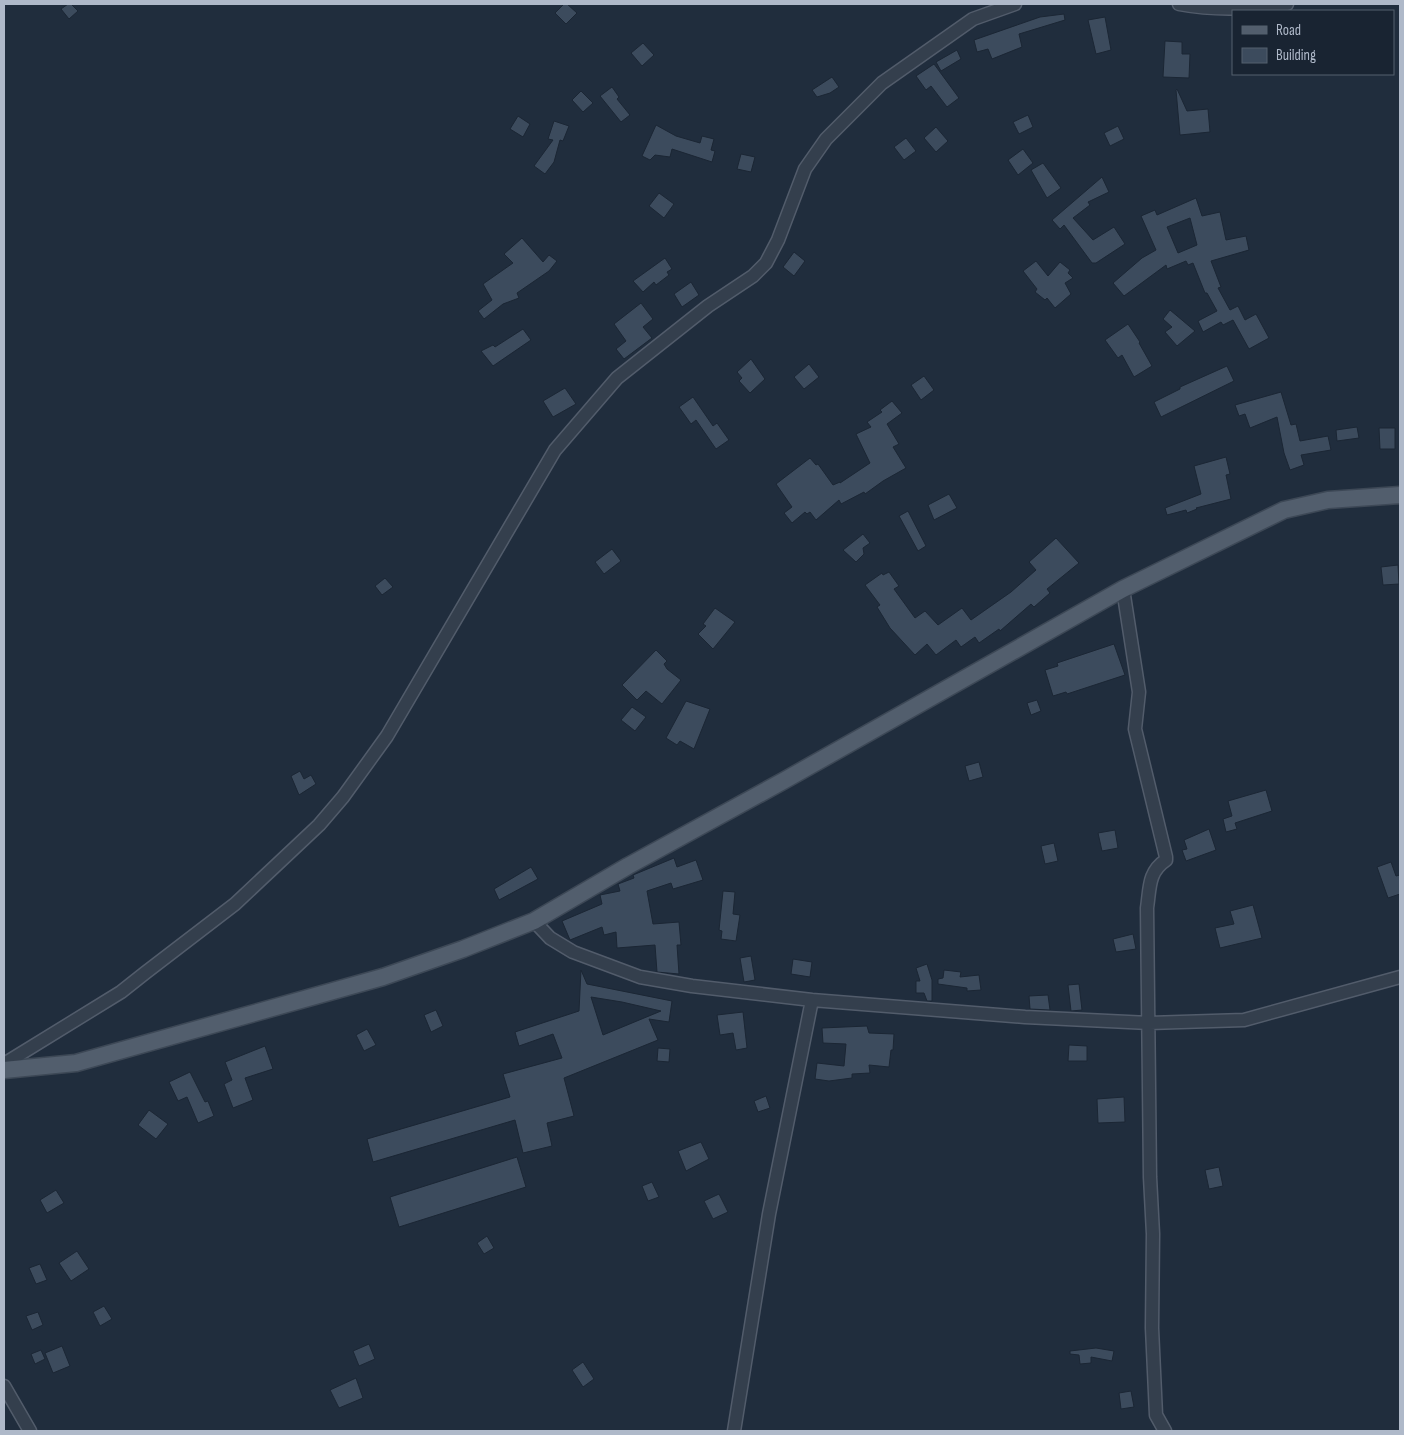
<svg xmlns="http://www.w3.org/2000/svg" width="1404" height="1435" font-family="'Sofia Sans Condensed',sans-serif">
  <rect width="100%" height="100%" fill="#202d3d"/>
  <path fill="#3c4b5d" stroke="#1b2634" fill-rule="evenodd" d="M68 4H71L78 11 69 19 61 9Z
    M564 4H567L577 13 566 24 555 13Z
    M1064 14 1065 20 1019 34 1022 47 992 59 988 49 977 52 974 40 1040 17Z
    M1105 17 1111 50 1096 54 1088 20Z
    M1165 41 1182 42V54H1190L1189 78 1163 77Z
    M643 43 654 55 642 66 631 53Z
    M957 50 961 59 941 71 936 62Z
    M934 64 959 98 947 107 931 86 926 90 916 76Z
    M832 77 839 87 830 93 817 97 812 90Z
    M612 87 619 97 617 99 630 115 621 122 600 96Z
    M1177 89 1187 111 1208 109 1210 132 1180 135 1176 90Z
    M581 91 593 103 583 112 572 100Z
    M1028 115 1033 127 1019 134 1013 122Z
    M518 116 530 124 523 137 510 129Z
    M554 121 569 126 563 141 560 140 554 162 545 174 534 166 553 140 548 139Z
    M656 125 676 136 700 143 702 136 714 139 711 150 715 151 712 162 672 149 670 157 655 155 650 160 642 156Z
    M1118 126 1124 139 1110 146 1104 133Z
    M936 127 948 141 936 152 924 138Z
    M906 138 916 151 904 160 894 147Z
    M1023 149 1033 163 1018 175 1008 160Z
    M741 154 755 157 751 172 737 169Z
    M1043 163 1061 188 1047 198 1031 170Z
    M1102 177 1109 192 1088 202 1090 205 1073 218 1093 240 1114 227 1125 244 1096 263H1092L1064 225 1060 229 1052 220Z
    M659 193 674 204 664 218 649 206Z
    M1196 198 1202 216 1220 212 1226 240 1246 236 1249 250 1211 261 1221 287 1218 288 1230 310 1238 306 1245 320 1256 314 1269 338 1249 349 1233 320 1223 325 1221 322 1203 332 1198 321 1217 311 1207 293H1205L1193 263 1188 265 1186 261 1167 269 1166 265 1124 296 1113 283 1142 258 1156 250 1141 216 1155 210 1157 215ZM1190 218 1197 245 1178 253 1167 227Z
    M522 238 543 262 549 255 557 261 549 271 517 293 519 298 503 304 484 319 478 311 492 300 483 284 513 263 504 254Z
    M794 252 805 261 794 276 783 267Z
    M665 258 672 269 667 272 669 275 656 285 654 282 643 292 633 281Z
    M1036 261 1048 276 1060 262 1070 270 1068 273 1073 278 1065 283 1071 294 1055 308 1047 298 1045 300 1035 292 1037 289 1023 271Z
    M691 282 699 295 682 307 674 294Z
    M641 303 653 319 643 327 652 338 624 359 616 349 626 341 614 324Z
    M1170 310 1195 331 1177 346 1165 332 1172 327 1163 319Z
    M1128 324 1140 342 1139 343 1152 366 1134 377 1122 355 1118 358 1105 340Z
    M523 329 531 340 493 366 481 351 493 345 495 347Z
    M751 359 765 379 750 393 739 381 742 378 737 372Z
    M809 364 819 377 804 389 794 377Z
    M1227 366 1234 381 1161 417 1154 402 1180 389V387Z
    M924 376 934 390 921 400 911 385Z
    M565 388 576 404 553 417 543 401Z
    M1281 392 1291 425 1296 424 1300 441 1328 436 1331 450 1301 455 1304 465 1290 470 1284 453 1277 417 1250 428 1245 414 1239 416 1235 405Z
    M693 397 713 426 717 423 729 440 716 449 696 420 691 424 679 407Z
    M892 401 902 413 887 424 899 444 893 447 906 468 883 481 865 494 864 492 841 504 839 500 816 520 810 512 807 514 805 512 792 523 784 513 792 507 776 484 810 458 816 465 818 464 833 485 840 482V483L870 463 856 434 871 427 867 422 882 412 880 410Z
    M1357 427 1359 438 1337 441 1336 430Z
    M1379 428H1395V449H1380Z
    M1226 457 1230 474 1226 475 1231 499 1196 508 1197 509 1187 513 1186 510 1167 515 1165 508 1201 494 1194 466Z
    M949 494 957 508 934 520 928 505Z
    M908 511 926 546 918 551 899 516Z
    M863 534 870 543 863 548 864 554 856 562 843 550Z
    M1056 538 1079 563 1047 589 1050 593 1034 607 1031 604 1000 631 999 629 979 643 975 637 961 647 956 640 936 655 927 644 915 655 890 628 877 607 880 605 865 585 882 573 883 575 889 572 899 586 894 589 915 618 925 611 938 625 962 608 971 620 1011 592 1036 570 1029 562Z
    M612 549 621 561 604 574 595 562Z
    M1398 565 1399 584 1383 585 1381 567Z
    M385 578 393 587 382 595 375 586Z
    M715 608 735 622 713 649 698 634 706 626 703 624Z
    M1114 644 1125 675 1067 694 1066 692 1053 696 1045 670 1058 666 1057 663Z
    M656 650 667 661 664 664 667 669 681 680 662 704 646 691 637 700 622 685Z
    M1037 700 1041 711 1031 715 1027 703Z
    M686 701 710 709 694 749 680 741 677 745 666 738Z
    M632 707 646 717 635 731 621 720Z
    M979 762 983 777 969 781 965 766Z
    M300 771 304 779 311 775 316 784 299 795 291 776Z
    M1266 790 1272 811 1235 823 1237 829 1226 832 1223 819 1232 816 1228 801Z
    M1209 829 1216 850 1186 861 1182 850 1187 849 1184 840Z
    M1115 830 1118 848 1102 851 1098 833Z
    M1054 843 1058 861 1045 864 1041 846Z
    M674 858 677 867 696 860 703 880 673 889 671 883 647 891 653 924 679 922 681 945H677L679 974 657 972 655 945 617 948 616 932 604 935 602 927 570 940 562 921 602 904 600 895 620 891 618 884 634 878 633 875Z
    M1391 862 1396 876 1400 875V894L1388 898 1377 867Z
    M531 867 538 879 499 900 494 889Z
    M723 891 735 892 733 914 740 915 736 941 721 939 722 931 719 930Z
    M1253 905 1262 938 1220 948 1215 928 1234 924 1230 911Z
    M1133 934 1136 949 1116 952 1113 939Z
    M751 956 755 980 744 982 740 958Z
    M793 959 812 962 810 977 791 974Z
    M927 964 932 980V1001H927L924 993H916V981H920L916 968Z
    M581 970 587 984 672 1001 669 1022 649 1019 658 1040 564 1078 574 1116 547 1123 552 1146 523 1153 515 1120 373 1162 367 1139 510 1097 503 1074 562 1058 553 1034 519 1046 515 1032 579 1011ZM591 997 622 1002 661 1011 603 1035Z
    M944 970 961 972 960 977 979 975 981 990 967 991V988L938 984V979L943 978Z
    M1079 984 1082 1010 1071 1011 1068 985Z
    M1048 995 1050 1010 1030 1009 1029 996Z
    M436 1010 443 1026 431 1032 424 1015Z
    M743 1012 747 1048 736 1050 733 1033 720 1035 717 1015Z
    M867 1026 869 1033 894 1034 893 1050H891L889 1067 869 1065 870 1073 852 1074V1078L829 1081 815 1079 817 1063 844 1066 846 1044 823 1043 822 1028Z
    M367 1029 376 1045 364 1051 356 1035Z
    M1069 1045 1087 1046V1061H1068Z
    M265 1046 273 1069 245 1078 253 1100 233 1108 224 1084 232 1080 225 1062Z
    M658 1048 670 1049 669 1062 657 1061Z
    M190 1072 205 1102 208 1101 214 1116 198 1123 187 1097 178 1101 169 1082Z
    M766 1096 770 1108 758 1112 754 1101Z
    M1124 1097 1125 1122 1098 1123 1097 1099Z
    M149 1110 168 1124 156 1139 138 1125Z
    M701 1142 709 1159 686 1171 678 1151Z
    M517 1157 526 1187 399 1227 390 1197Z
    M1219 1167 1223 1186 1209 1189 1205 1170Z
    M652 1182 659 1197 648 1201 642 1186Z
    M56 1190 64 1203 47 1213 40 1200Z
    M719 1194 728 1212 713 1219 704 1201Z
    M487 1236 494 1248 484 1254 477 1243Z
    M77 1251 89 1269 71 1281 59 1263Z
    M40 1264 47 1280 36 1284 29 1268Z
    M104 1306 112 1319 100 1326 93 1312Z
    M38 1312 43 1325 32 1330 26 1316Z
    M369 1344 375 1359 359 1366 353 1351Z
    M62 1346 70 1366 53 1373 45 1353Z
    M1096 1348 1114 1351 1112 1361 1091 1357V1363L1080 1364 1079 1355 1070 1354V1351Z
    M41 1350 45 1359 35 1364 31 1354Z
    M583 1362 594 1379 583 1387 572 1370Z
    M356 1378 363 1398 339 1408 330 1390Z
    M1131 1391 1134 1407 1121 1409 1119 1393Z"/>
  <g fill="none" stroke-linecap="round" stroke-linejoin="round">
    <g stroke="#525c6b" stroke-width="15">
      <path id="minor" d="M1179 4C1216 11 1250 9 1287 4
        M1123 589 1139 692 1135 729 1166 857V860C1148 872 1150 888 1147 908L1150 1177 1153 1234 1152 1328 1156 1415 1165 1431
        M534 921 550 938 573 952 640 977 692 986 812 1000 1025 1017 1149 1023 1244 1020 1400 977
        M4 1064 121 992 145 973 235 904 319 825 343 797 387 736 555 450 617 378 708 306 753 276 766 263 778 240 805 169 826 139 882 83 973 19 1015 4
        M4 1386 30 1431
        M734 1431 769 1214 812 1000"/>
    </g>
    <g stroke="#3d4856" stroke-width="19">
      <path id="major" d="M4 1070 76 1063 383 977 463 949 534 921 628 866 785 780 1123 589 1284 510 1328 500 1400 495"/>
    </g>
    <use href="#minor" stroke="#343f4d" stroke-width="12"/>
    <use href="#major" stroke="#525e6d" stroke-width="16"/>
  </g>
  <rect width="1404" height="1435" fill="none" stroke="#afb9c9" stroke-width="10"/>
  <rect x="1232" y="10" width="162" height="65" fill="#192432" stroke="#55606e"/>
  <rect x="1242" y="26" width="25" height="8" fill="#525e6d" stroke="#55606e"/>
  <text x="1276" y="35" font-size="15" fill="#afb9c9">Road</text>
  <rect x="1242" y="48" width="25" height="15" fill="#3c4b5d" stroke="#55606e"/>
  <text x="1276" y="60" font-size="15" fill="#afb9c9">Building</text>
</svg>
